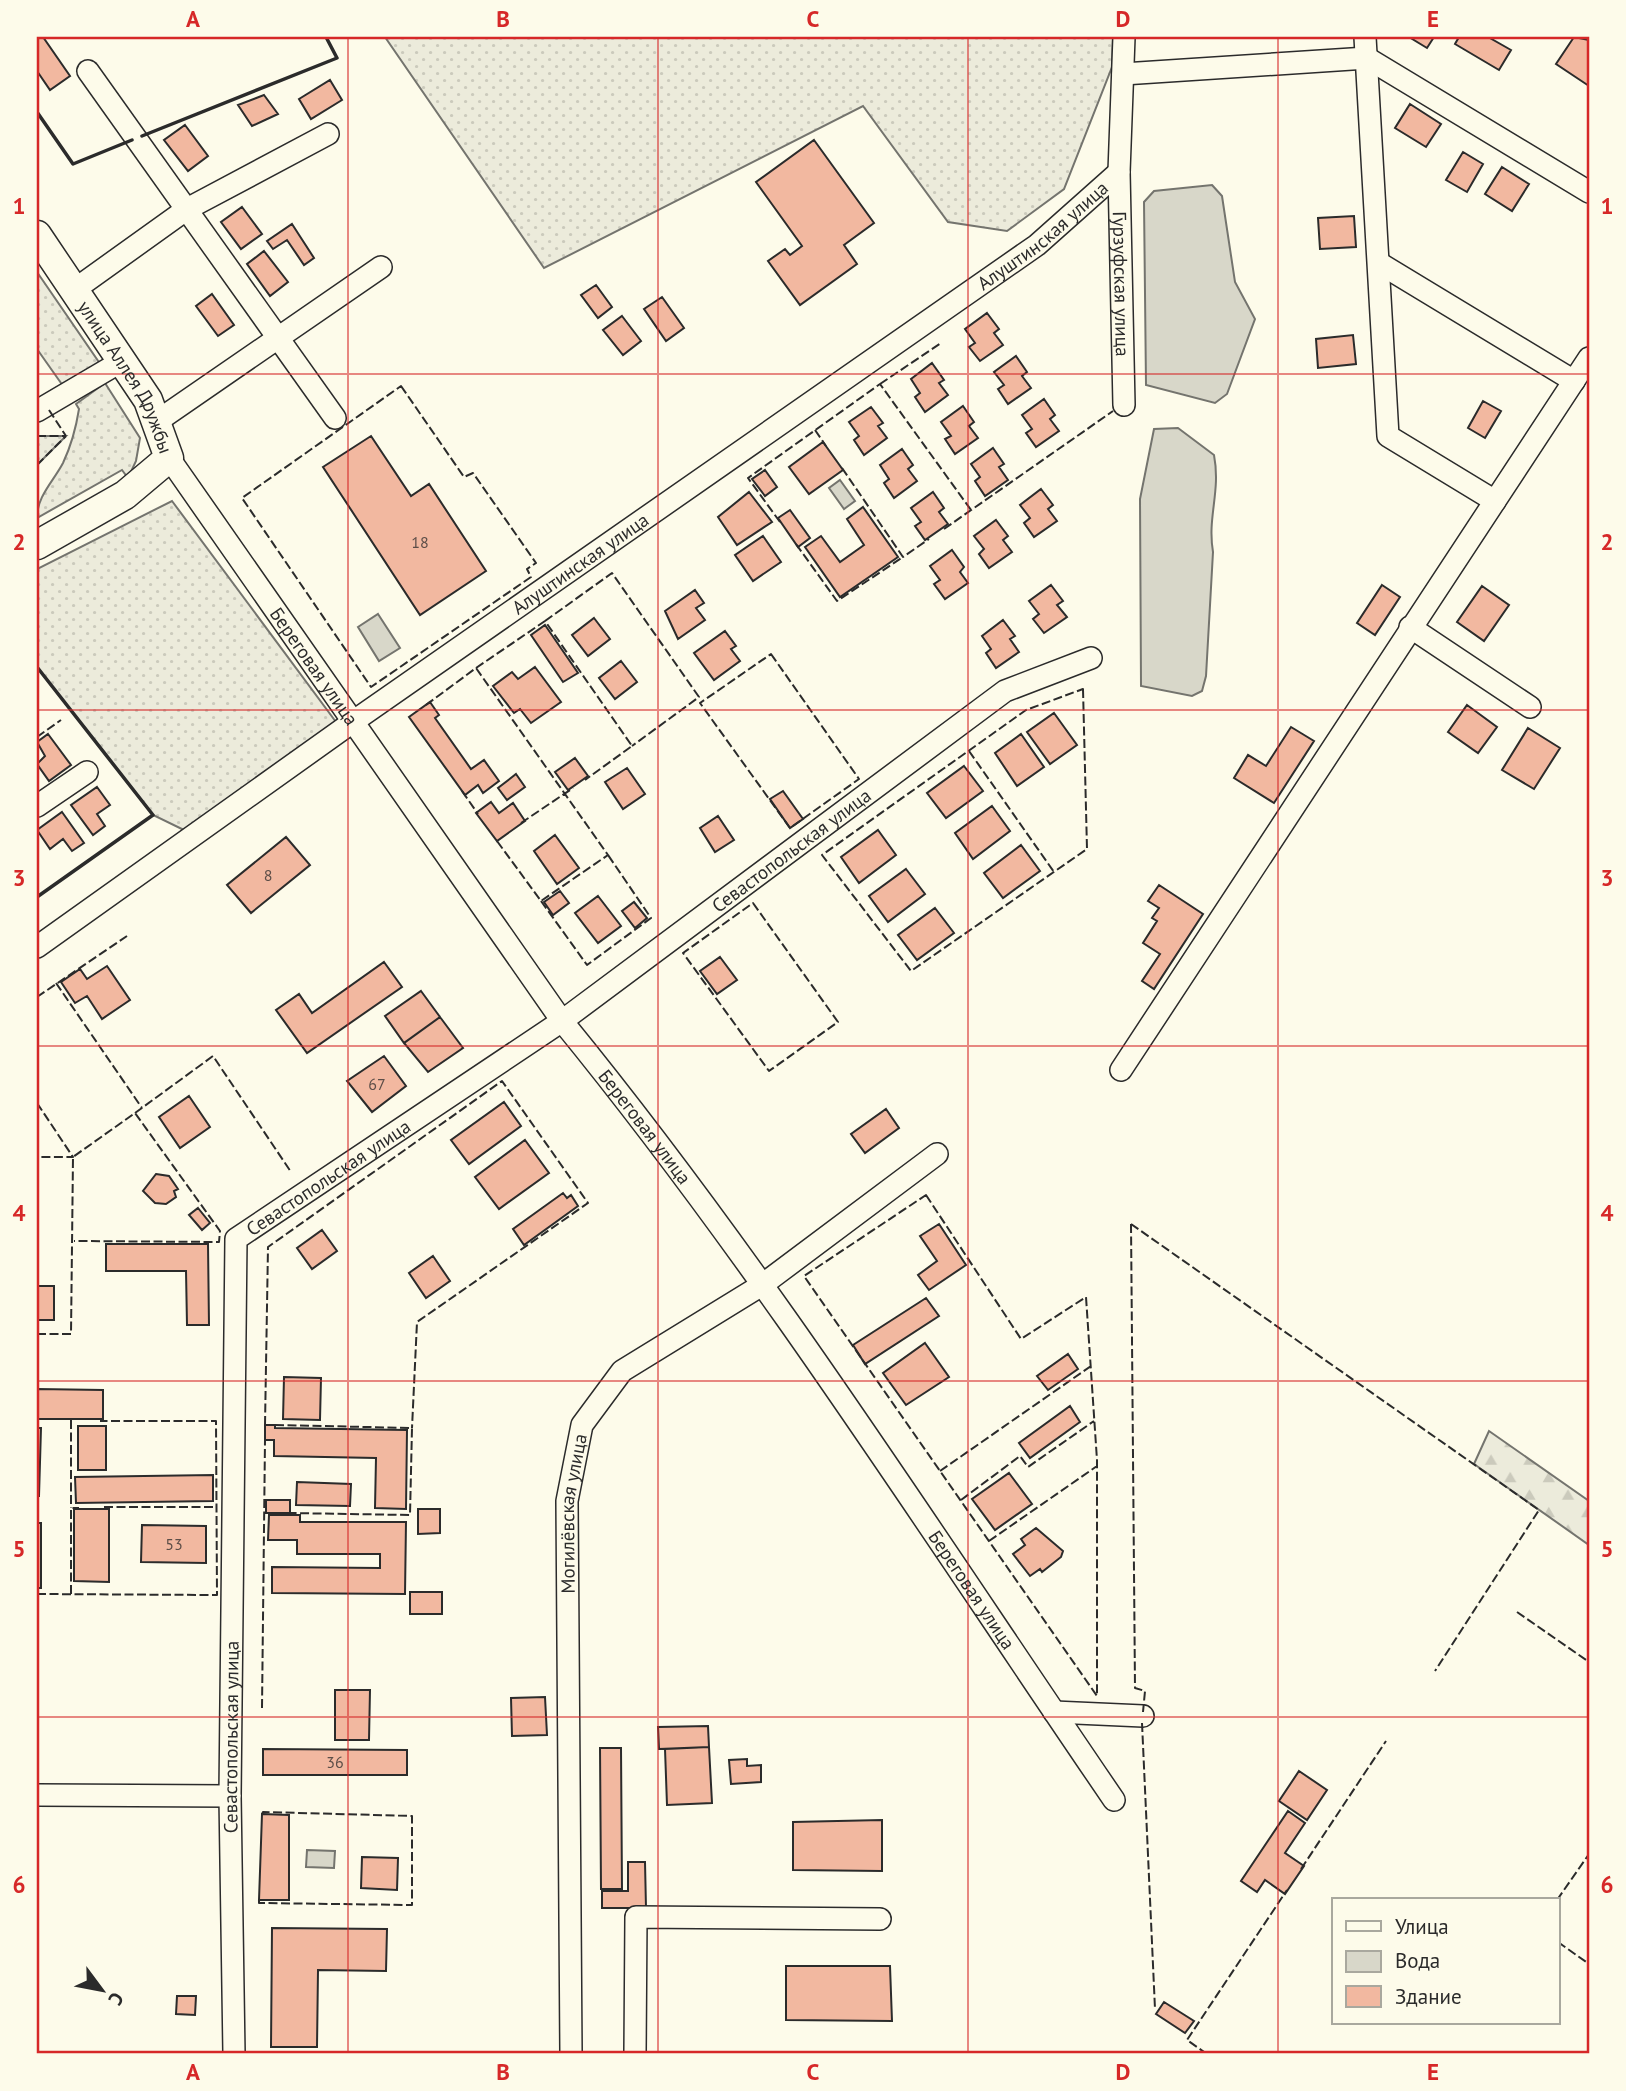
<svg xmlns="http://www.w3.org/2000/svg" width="1626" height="2091" font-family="'PT Sans',sans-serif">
  <defs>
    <pattern id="grass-dots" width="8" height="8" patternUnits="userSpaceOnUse" patternTransform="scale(1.75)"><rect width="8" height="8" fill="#ecebdb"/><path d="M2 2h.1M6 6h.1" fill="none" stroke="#cbcabc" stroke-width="1.8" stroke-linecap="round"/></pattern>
    <pattern id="forest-firs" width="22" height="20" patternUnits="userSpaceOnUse" patternTransform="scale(1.75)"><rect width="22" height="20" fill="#ecebdb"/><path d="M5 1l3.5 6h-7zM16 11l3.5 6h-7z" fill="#cbcabc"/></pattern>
  </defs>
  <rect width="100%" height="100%" fill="#fdfbea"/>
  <path fill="url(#grass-dots)" stroke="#74746e" stroke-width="2" d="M385 37H1113L1112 67 1064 189 1007 231 948 222 863 106 544 268Z
    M37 272 105 371 68 393 37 349Z
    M105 383 140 438 136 461 128 478 122 470 37 518C37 496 53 482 63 463 71 446 76 428 79 409L76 404Z
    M37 436H66L37 465Z
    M172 501 336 722 186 831 153 815 37 667V569Z"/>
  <path fill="url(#forest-firs)" stroke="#74746e" stroke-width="2" d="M1489 1431 1589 1501V1545L1474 1464Z"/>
  <path fill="#d8d7c9" stroke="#74746e" stroke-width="2" d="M1212 185 1222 196 1235 282 1255 319 1227 394 1215 403 1146 385 1144 202 1154 191Z
    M1178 428 1214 455C1221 492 1207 517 1213 552L1206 676 1202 691 1192 696 1141 686 1140 499 1154 429Z
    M840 480 855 501 844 509 829 488Z
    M378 614 400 648 379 661 358 627Z
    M307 1850 335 1851 334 1868 306 1867Z"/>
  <path fill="#f2b8a0" stroke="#2b2b2b" stroke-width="2" d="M37 37H43L70 76 50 90 37 71Z
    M1409 37H1434L1427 48Z
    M1459 37H1488L1511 50 1499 70 1455 44Z
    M1574 37 1589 40V86L1556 64Z
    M330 80 342 100 311 119 299 99Z
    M264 95 278 114 252 126 238 105Z
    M1410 104 1441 124 1426 147 1395 128Z
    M185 125 208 156 188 171 164 140Z
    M814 140 874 223 844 245 857 264 800 305 768 261 785 249 790 255 802 246 756 182Z
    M1463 152 1483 164 1467 192 1446 180Z
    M1502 167 1529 184 1512 211 1485 194Z
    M242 207 262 234 241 249 221 222Z
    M1354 216 1356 247 1320 249 1318 218Z
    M292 224 314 258 304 265 287 240 273 249 267 241Z
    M264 251 288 282 270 296 247 264Z
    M596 285 612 307 598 318 581 295Z
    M212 294 234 325 218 336 196 306Z
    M662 297 684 328 666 341 644 309Z
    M987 313 999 329 994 333 1003 345 980 361 969 347 975 343 965 329Z
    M622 316 641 341 623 355 603 330Z
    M1353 335 1356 364 1318 368 1316 339Z
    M1016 356 1027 372 1022 376 1031 388 1008 404 998 389 1004 385 994 372Z
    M932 363 944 380 939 383 948 395 925 412 915 397 920 393 911 379Z
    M1044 399 1055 415 1050 419 1059 431 1036 447 1026 433 1032 429 1022 415Z
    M1483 401 1501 411 1485 438 1468 428Z
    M963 406 974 422 969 426 978 438 955 454 945 439 951 436 941 422Z
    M871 407 883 423 878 426 887 438 864 455 854 440 859 436 849 422Z
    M371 436 411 496 429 484 486 571 420 615 323 467Z
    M823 442 843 470 809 494 789 467Z
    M993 448 1004 464 999 467 1008 480 985 496 975 481 980 477 971 464Z
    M902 449 913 465 908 469 917 481 894 498 884 483 889 479 880 465Z
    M765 470 777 487 765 496 752 479Z
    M1041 489 1053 505 1048 509 1057 521 1034 537 1024 523 1030 518 1020 505Z
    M749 492 772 522 737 545 718 517Z
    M933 492 944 508 939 512 948 524 925 540 915 526 921 522 911 508Z
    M863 507 898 557 840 597 805 547 821 536 840 562 864 545 847 519Z
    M790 510 810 538 798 547 778 518Z
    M996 520 1008 536 1003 540 1012 552 989 568 979 554 984 549 974 536Z
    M763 536 781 562 753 581 735 555Z
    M952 550 964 567 960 572 968 583 945 599 934 584 940 580 930 566Z
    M1051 585 1063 601 1057 605 1067 617 1044 633 1033 619 1039 614 1029 601Z
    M1382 585 1400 597 1375 635 1357 623Z
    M1482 586 1509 605 1484 641 1457 622Z
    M695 590 704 603 696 608 705 620 678 639 665 611Z
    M594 618 610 639 588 656 572 635Z
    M1003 620 1015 636 1010 639 1019 652 996 668 986 653 991 649 982 636Z
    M545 625 578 673 563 682 531 635Z
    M725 631 736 646 731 649 740 661 714 680 694 653Z
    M621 661 637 682 615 699 599 678Z
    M535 667 561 702 531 723 520 709 514 713 493 686 512 672 518 679Z
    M430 702 439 715 435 718 471 769 484 760 499 781 483 793 478 785 465 795 409 717Z
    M1467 705 1497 727 1478 753 1448 732Z
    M1054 713 1077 745 1050 764 1027 732Z
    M1291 727 1314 741 1274 803 1234 778 1248 755 1266 766Z
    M1528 728 1560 748 1534 789 1502 770Z
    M48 734 71 765 49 781 37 764 45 756 37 742Z
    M1021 734 1044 767 1017 786 995 753Z
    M575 758 588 776 568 790 555 772Z
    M964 766 983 791 946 818 927 793Z
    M627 768 645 794 623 809 605 782Z
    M516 774 525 787 507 800 498 788Z
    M97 787 110 805 97 814 105 826 93 835 71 805Z
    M783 791 803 819 790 828 770 799Z
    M491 802 499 813 513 803 525 821 497 841 476 813Z
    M992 806 1010 831 973 859 955 833Z
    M62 812 84 843 72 851 63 839 50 849 37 830Z
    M718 816 734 840 715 852 700 828Z
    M878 830 896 855 859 883 841 857Z
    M555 835 579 868 557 884 534 851Z
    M286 837 310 865 251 913 227 885Z
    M1021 845 1040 871 1003 898 984 873Z
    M906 869 925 894 888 922 869 896Z
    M1159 885 1203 914 1154 989 1142 981 1160 954 1143 943 1157 921 1152 918 1159 908 1148 901Z
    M560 891 569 903 553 915 544 902Z
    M598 896 621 926 598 943 575 913Z
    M634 902 647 918 635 928 622 911Z
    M935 908 954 933 917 960 898 935Z
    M720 957 737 980 717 994 700 971Z
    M384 962 402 987 307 1053 276 1010 299 994 312 1013Z
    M107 966 130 1000 102 1019 87 996 75 1003 61 982 80 969 87 979Z
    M421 991 440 1017 404 1043 385 1016Z
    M440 1017 463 1048 428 1072 404 1043Z
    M384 1056 406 1086 372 1112 347 1081Z
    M189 1096 210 1127 180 1148 159 1117Z
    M504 1102 521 1126 469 1164 451 1140Z
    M886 1109 899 1128 865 1153 851 1134Z
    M525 1140 549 1173 499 1209 475 1177Z
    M156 1174 169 1176 178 1189 174 1191 176 1197 166 1204 155 1203 143 1191Z
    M563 1193 567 1198 571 1195 578 1206 524 1245 513 1229Z
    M198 1208 210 1223 202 1230 189 1215Z
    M939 1224 966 1265 929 1290 918 1275 937 1261 920 1236Z
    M322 1230 337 1251 312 1269 297 1248Z
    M106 1244H208L209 1325H187L186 1271H106Z
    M433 1256 450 1281 426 1298 409 1273Z
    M37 1286H54V1320H37Z
    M926 1298 939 1316 865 1364 853 1345Z
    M925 1343 949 1377 906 1405 883 1373Z
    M1068 1354 1078 1369 1048 1390 1037 1376Z
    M284 1377 321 1378 320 1420 283 1419Z
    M37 1389 103 1390V1419H37Z
    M1070 1406 1080 1422 1030 1458 1019 1443Z
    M265 1425H275V1428L407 1430 406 1509 375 1508 376 1458 274 1456V1440H265Z
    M78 1426H106V1470H78Z
    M37 1428H41L39 1496H37Z
    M1009 1473 1032 1504 995 1530 972 1499Z
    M213 1475V1501L76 1503 75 1477Z
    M297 1482 351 1484 350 1506 296 1505Z
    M266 1500H290V1513H266Z
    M74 1509H109V1582L74 1581Z
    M418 1509H440V1533L418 1534Z
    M269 1515H300V1522H406L405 1594 272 1593V1567L380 1568V1554H297V1540H268Z
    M37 1523H41V1588H37Z
    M142 1525 206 1526V1563L141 1562Z
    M1036 1528 1063 1551 1061 1557 1042 1572 1040 1569 1030 1576 1013 1554 1025 1545 1021 1539Z
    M410 1592H442V1614H410Z
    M335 1690H370L369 1740H335Z
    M545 1697 547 1735 512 1736 511 1698Z
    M708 1726 709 1747 659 1749 658 1727Z
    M709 1747 712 1803 667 1805 665 1749Z
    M600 1748H621L622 1889H601Z
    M263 1749 407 1750V1775H263Z
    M747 1759V1766L761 1765V1782L731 1784 729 1760Z
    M1299 1771 1327 1790 1307 1820 1279 1801Z
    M1288 1811 1305 1823 1285 1853 1304 1866 1285 1894 1265 1880 1257 1892 1241 1881Z
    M262 1814 289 1815V1900H259Z
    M882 1820V1871L793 1870V1822Z
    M362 1857 398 1858 397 1890 361 1888Z
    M628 1862H645L646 1908H602V1891H628Z
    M272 1928 387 1929 386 1971 318 1970 317 2047H271Z
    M786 1966H890L892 2021 786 2020Z
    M177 1996H196L195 2015 176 2014Z
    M1164 2002 1194 2021 1185 2033 1156 2014Z"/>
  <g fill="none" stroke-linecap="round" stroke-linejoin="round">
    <g stroke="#2b2b2b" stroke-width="24">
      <g id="minor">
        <path id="s1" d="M1124 37 1119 172 1124 405"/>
        <path d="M1365 37 1388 436 1495 501"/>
        <path d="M88 71 335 418"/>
        <path d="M1123 74 1367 58 1589 192"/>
        <path d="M1379 263 1574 381"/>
        <path d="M74 290 187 209 328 134"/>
        <path d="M37 411 122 361"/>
        <path d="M156 422 381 267"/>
        <path id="s2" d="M169 458 562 1021C763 1267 935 1538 1114 1800"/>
        <path d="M1410 627 1530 707"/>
        <path d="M37 806 87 772"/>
        <path id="s3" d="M37 947 354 721 1037 245 1119 172"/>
        <path d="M1121 1070 1589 358"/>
        <path d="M1054 1712 1143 1716"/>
        <path d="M37 1795 230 1796"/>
        <path id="s4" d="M234 2054 230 1796 236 1239 562 1021 1005 691 1091 658"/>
        <path id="s5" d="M571 2054 567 1501 582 1425 622 1371 762 1285 937 1154"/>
        <path d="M635 2054 636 1917 880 1919"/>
      </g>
    </g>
    <g stroke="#2b2b2b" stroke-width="31">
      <g id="major">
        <path id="s6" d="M37 235 148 400 169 458 125 495 37 545"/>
      </g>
    </g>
    <use href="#minor" stroke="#fdfbea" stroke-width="21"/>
    <use href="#major" stroke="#fdfbea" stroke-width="28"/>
    <path stroke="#2b2b2b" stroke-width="2" stroke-dasharray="9 3.5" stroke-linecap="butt" d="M880 384 941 343
      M401 386 464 477 473 473 536 563 527 569 531 577 371 687 242 498Z
      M49 410 66 436
      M815 430 826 446
      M37 436H66
      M37 465 66 436
      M842 468 903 557 929 539
      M780 522 748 478 880 384 971 510
      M944 529 1113 411
      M796 544 837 601 903 557
      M545 621 612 573 699 697 632 746
      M771 654 859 779 790 828 700 703Z
      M476 668 545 621 632 746 585 780
      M1083 689 1087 849 911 971 822 855 1026 710Z
      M426 705 476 668 608 855 541 901 497 841
      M37 737 61 720
      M969 751 1054 872
      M462 791 478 814
      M521 823 573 788
      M541 901 587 965 651 918 608 855
      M753 903 838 1022 769 1071 683 953Z
      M56 983 142 1108
      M37 997 127 936
      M37 1103 73 1157H37
      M135 1113 213 1056 291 1172
      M926 1195 1021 1339 1086 1297 1097 1460V1696L804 1276Z
      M1131 1224 1135 1688 1145 1691 1143 1712
      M1131 1224 1539 1510 1435 1671
      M37 1334H71L73 1157 135 1113 220 1231 219 1242 74 1241
      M71 1420V1508
      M265 1425 268 1247 502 1081 588 1203 417 1322 412 1428
      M275 1425 412 1428 410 1515 290 1513
      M940 1471 1091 1366
      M961 1500 1020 1456 1028 1467 1094 1421
      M104 1507H216
      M989 1541 1097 1466
      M37 1594 217 1595 216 1421H100
      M71 1594V1508H79
      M1517 1612 1589 1662
      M262 1708 265 1440
      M1142 1723 1155 2009
      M1301 1869 1386 1741
      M259 1900V1903L412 1905V1816L263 1812 262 1814
      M1557 1900 1589 1854
      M1558 1942 1589 1964
      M1207 2054 1187 2040 1287 1890"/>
    <path stroke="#2b2b2b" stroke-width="3.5" d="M37 112 73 164 132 140
      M142 136 337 58 326 37
      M37 667 153 815 37 897"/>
  </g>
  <path fill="none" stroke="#d62828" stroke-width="2" stroke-opacity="0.55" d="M348 37V2054M658 37V2054M968 37V2054M1278 37V2054M37 374H1589M37 710H1589M37 1046H1589M37 1381H1589M37 1717H1589"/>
  <g text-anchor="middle" stroke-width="5" stroke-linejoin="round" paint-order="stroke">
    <g font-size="16" fill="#5d4e48">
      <text x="420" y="548">18</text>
      <text x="268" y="881">8</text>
      <text x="377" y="1090">67</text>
      <text x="174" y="1550">53</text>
      <text x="335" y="1768">36</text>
    </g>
    <g font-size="19" fill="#2b2b2b" stroke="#fdfbea">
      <text dy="7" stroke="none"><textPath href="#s3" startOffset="1232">Алуштинская улица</textPath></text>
      <text dy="7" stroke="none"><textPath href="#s1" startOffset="247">Гурзуфская улица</textPath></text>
      <text dy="7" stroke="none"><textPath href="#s6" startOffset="168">улица Аллея Дружбы</textPath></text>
      <text dy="7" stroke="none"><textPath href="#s3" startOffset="665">Алуштинская улица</textPath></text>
      <text dy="7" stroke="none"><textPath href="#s2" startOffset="254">Береговая улица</textPath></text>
      <text dy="7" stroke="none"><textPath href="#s4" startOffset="1493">Севастопольская улица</textPath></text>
      <text dy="7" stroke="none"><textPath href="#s2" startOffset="821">Береговая улица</textPath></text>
      <text dy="7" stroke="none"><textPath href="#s4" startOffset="926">Севастопольская улица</textPath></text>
      <text dy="7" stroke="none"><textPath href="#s5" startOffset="541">Могилёвская улица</textPath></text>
      <text dy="7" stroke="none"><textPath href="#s2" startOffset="1388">Береговая улица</textPath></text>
      <text dy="7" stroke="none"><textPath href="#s4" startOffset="317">Севастопольская улица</textPath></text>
    </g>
  </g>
  <rect width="1626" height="2091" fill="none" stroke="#fdfbea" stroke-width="77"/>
  <rect x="1332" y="1898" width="228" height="126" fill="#fdfbea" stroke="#a9a89e" stroke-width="2"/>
  <rect x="1346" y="1921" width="35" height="10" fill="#fdfbea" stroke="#a9a89e" stroke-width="2"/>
  <text x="1395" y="1934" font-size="21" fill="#2b2b2b">Улица</text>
  <rect x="1346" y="1951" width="35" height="21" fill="#d8d7c9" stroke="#a9a89e" stroke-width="2"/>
  <text x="1395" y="1968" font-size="21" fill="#2b2b2b">Вода</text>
  <rect x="1346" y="1986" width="35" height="21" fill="#f2b8a0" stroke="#a9a89e" stroke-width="2"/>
  <text x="1395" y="2004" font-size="21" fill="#2b2b2b">Здание</text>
  <g transform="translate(102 1990) rotate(122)" stroke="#fdfbea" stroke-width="5" paint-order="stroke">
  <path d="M0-5L12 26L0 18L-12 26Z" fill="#2b2b2b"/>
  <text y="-10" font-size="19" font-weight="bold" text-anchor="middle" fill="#2b2b2b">С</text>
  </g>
  <rect x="38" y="38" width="1550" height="2014" fill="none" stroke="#d62828" stroke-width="2.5"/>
  <g font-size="23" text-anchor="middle" font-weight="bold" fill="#d62828">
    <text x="193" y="27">A</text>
    <text x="503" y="27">B</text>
    <text x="813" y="27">C</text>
    <text x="1123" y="27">D</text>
    <text x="1433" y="27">E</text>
    <text x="19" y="214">1</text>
    <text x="1607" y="214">1</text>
    <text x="19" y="550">2</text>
    <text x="1607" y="550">2</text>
    <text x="19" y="886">3</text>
    <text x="1607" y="886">3</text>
    <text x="19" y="1221">4</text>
    <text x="1607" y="1221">4</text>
    <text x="19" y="1557">5</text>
    <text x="1607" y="1557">5</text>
    <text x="19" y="1893">6</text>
    <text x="1607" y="1893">6</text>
    <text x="193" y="2080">A</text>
    <text x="503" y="2080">B</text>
    <text x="813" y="2080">C</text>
    <text x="1123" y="2080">D</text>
    <text x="1433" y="2080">E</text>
  </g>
</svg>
